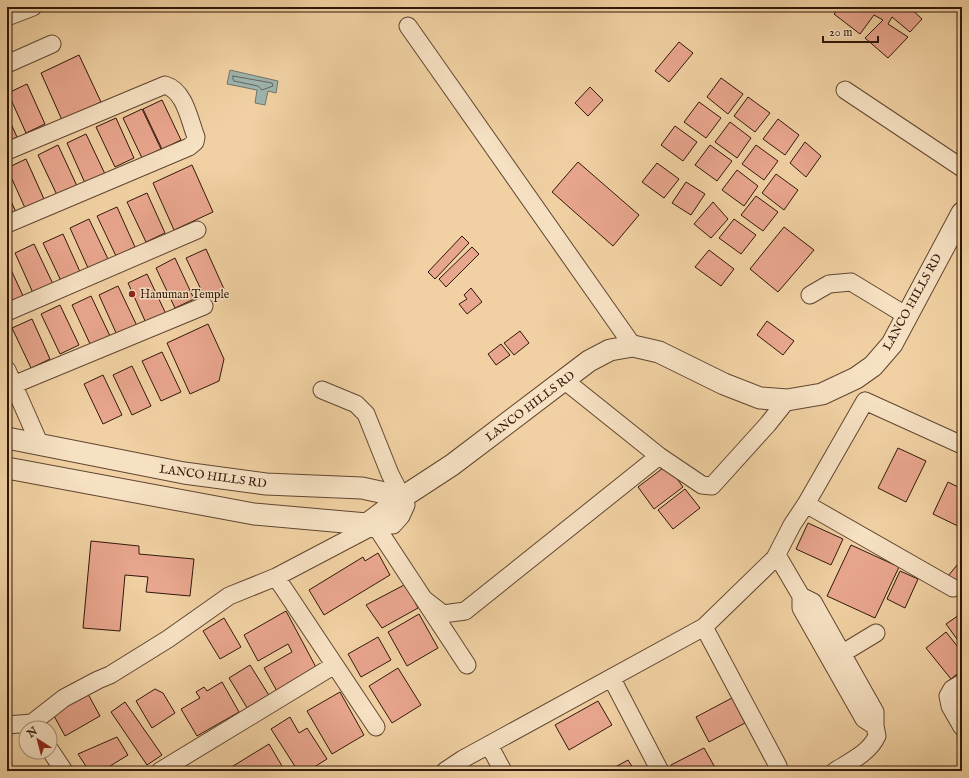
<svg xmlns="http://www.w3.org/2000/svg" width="969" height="778" font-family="'IM FELL English',serif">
  <rect width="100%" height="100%" fill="#f1d1a3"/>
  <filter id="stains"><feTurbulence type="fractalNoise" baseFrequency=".005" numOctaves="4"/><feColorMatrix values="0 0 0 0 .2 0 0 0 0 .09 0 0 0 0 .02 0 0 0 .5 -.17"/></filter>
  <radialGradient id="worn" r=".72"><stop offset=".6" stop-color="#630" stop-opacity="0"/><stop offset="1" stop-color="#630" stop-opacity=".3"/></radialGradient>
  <path fill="#9db5ae" stroke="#72766c" d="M230 70 278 81 276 93 268 91 265 105 255 103 257 90 227 84Z"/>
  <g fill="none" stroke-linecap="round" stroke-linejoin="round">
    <path stroke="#67665c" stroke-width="1" d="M233 76 272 83 273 86 262 90 258 86 234 81Z"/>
  </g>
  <path fill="#e9a68e" stroke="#31180a" d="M840 7H909L922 19 910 32 892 17 888 24 908 37 888 58 865 38 883 20 874 15 860 34 834 14Z
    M679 42 693 53 669 82 655 71Z
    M79 55 101 102 62 120 41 73Z
    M721 78 743 94 728 114 707 97Z
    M27 84 45 124 26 133 8 93Z
    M590 87 603 100 588 116 575 103Z
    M748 97 770 113 755 132 734 116Z
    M162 100 181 140 162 149 143 109Z
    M699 102 721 118 706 138 684 122Z
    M142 109 161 149 142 158 123 118Z
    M7 115 17 137 7 142Z
    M116 118 134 158 115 167 96 127Z
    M778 119 799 135 785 155 763 139Z
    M730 122 751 138 737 158 715 142Z
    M675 126 697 142 683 161 661 145Z
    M86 134 105 174 85 183 67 143Z
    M805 142 821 156 806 177 790 163Z
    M58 145 77 186 57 195 38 155Z
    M710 145 732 161 717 181 695 165Z
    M756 145 778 161 764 180 742 164Z
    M26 159 44 199 25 208 7 168Z
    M578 162 639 215 613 246 552 192Z
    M657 163 679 179 664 198 642 182Z
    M192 165 213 212 174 230 153 183Z
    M737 170 758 186 744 206 722 190Z
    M776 174 798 190 784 210 762 193Z
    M686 182 705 194 691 215 672 203Z
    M7 193 17 214 7 218Z
    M147 193 165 233 146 242 127 202Z
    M756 196 778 212 763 231 741 215Z
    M713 202 728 219 711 238 694 224Z
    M117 207 135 247 116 256 97 216Z
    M89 219 108 259 88 268 70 228Z
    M734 219 756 235 741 254 719 238Z
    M784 227 814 250 778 292 750 269Z
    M63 234 81 274 62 283 43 243Z
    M462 236 469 243 435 279 428 272Z
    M34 244 53 284 33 293 15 253Z
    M472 247 479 254 446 287 439 279Z
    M206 249 224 289 205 298 186 258Z
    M709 250 734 269 721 286 695 267Z
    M175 258 194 299 175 308 156 268Z
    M7 261 24 298 7 306Z
    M147 274 166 314 146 323 128 283Z
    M118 286 137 326 117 335 99 295Z
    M471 288 482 302 467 314 459 304 467 299 464 295Z
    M91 296 110 336 91 346 72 305Z
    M60 305 79 345 60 354 41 314Z
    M32 319 50 359 31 368 12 328Z
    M767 321 794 341 783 355 757 335Z
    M208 324 224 359 219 381 190 394 167 343Z
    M520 331 529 343 514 355 504 343Z
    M501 344 510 355 496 365 488 354Z
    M162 352 181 392 161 401 142 361Z
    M132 366 151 406 132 415 113 375Z
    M103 375 122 415 103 424 84 384Z
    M898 448 926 461 906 502 878 488Z
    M667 465 683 487 654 509 638 487Z
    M948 482 962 489V528L933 514Z
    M685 489 700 508 673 529 658 510Z
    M808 523 843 539 831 565 796 549Z
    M91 541 139 546V554L194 559 190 596 146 592 148 577 125 575 120 631 83 628Z
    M851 545 899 567 875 618 827 596Z
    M378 553 390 575 324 615 309 590 363 557 365 561Z
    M962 559V588L948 576Z
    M900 571 918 579 905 608 887 599Z
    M406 584 418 608 382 628 366 605Z
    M286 611 318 671 278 693 264 668 292 652 288 644 258 661 244 635Z
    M962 613V646L946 624Z
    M419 614 438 648 407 666 388 632Z
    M224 618 241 647 220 659 203 631Z
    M946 632 962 652V670L951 679 926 648Z
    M378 637 391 660 361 677 348 654Z
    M250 665 270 697 249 711 229 678Z
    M398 668 421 705 392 723 369 686Z
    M222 682 239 712 197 736 181 709 200 698 196 692 204 687 207 691Z
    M155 689 163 693 175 713 152 728 136 701Z
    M340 692 364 735 332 754 307 711Z
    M88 694 100 716 65 736 53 714Z
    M962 694V709L955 699Z
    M732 698 745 723 709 742 696 717Z
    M598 701 612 725 569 750 555 725Z
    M125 702 162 755 147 765 111 712Z
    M290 717 299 733 307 728 327 759 308 771H298L271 729Z
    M117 737 128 755 102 771H89L78 754Z
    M269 744 285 771H225Z
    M704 748 717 771H674L671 765Z
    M628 760 635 771H608Z"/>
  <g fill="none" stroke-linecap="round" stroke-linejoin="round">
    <g stroke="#614630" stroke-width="19">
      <path id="minor" d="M7 17 33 7
        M408 26 633 346
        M7 64 52 44
        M845 90 962 168
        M7 151 165 85C185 91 189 119 196 137L195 142 189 147 7 224
        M810 295 829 284 851 282 907 316
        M7 312 197 230
        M7 370 40 445
        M13 385 204 306
        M865 401 962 445
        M659 456 702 485 712 486 768 424 787 400
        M806 504 953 588
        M375 525 467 665
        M777 555 801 596
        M276 577 376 727
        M801 596 813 602 875 712V726L864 719 801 608Z
        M425 600 443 614 465 611 659 456 564 380
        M704 627 778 766
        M833 659 876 633
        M612 679 660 771
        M962 683 952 689 948 696 950 706 962 727
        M7 725 32 723 64 698 98 680 110 675 168 639 229 596 276 577 375 525H393L401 516 406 505 390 474 366 414 356 404 322 390
        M489 745 503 771
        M50 750 64 771
        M160 771 333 666
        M445 771 463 759 704 627 775 558 792 525 806 504 865 401
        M835 771C851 761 869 753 877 736L875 726"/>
    </g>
    <g stroke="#614630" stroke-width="23">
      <path id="tertiary" d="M7 438 184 473 266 484 362 488 403 497
        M7 468 254 514 367 524 403 497 452 465 589 361 610 350 633 346 659 352 724 384 760 398 787 400 822 394 856 378 873 366 892 344 962 213"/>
    </g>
    <use href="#minor" stroke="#f6e1c3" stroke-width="17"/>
    <use href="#tertiary" stroke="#f6e1c3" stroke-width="21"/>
  </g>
  <circle fill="#8f2418" stroke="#f6e1c3" stroke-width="1.5" cx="132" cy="294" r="4"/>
  <g text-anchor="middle" stroke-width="3" stroke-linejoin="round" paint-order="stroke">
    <g font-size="12" fill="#31180a" stroke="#f6e1c3" text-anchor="start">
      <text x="140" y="298">Hanuman Temple</text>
    </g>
    <g font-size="12" fill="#31180a" stroke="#f6e1c3">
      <text transform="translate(912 302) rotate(-61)" y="4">LANCO HILLS RD</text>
      <text transform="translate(530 406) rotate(-37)" y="4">LANCO HILLS RD</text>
      <text transform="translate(213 476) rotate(8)" y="4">LANCO HILLS RD</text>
    </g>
  </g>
  <rect width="969" height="778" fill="none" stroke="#f1d1a3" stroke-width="24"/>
  <rect x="8" y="8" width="953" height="762" fill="none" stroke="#31180a" stroke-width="2"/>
  <rect x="12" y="12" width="945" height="754" fill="none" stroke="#31180a"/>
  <g transform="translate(38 740) rotate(324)"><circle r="19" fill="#f6e1c3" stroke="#a79179"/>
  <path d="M0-3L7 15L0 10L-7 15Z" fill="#8f2418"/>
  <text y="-6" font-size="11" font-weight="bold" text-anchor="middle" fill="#31180a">N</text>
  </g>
  <path d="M823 36v6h55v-6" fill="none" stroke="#31180a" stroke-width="2"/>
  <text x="829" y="36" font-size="12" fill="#31180a" stroke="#f6e1c3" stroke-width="3" paint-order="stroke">20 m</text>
  <rect width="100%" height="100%" filter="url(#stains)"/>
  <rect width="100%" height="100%" fill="url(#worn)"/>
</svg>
